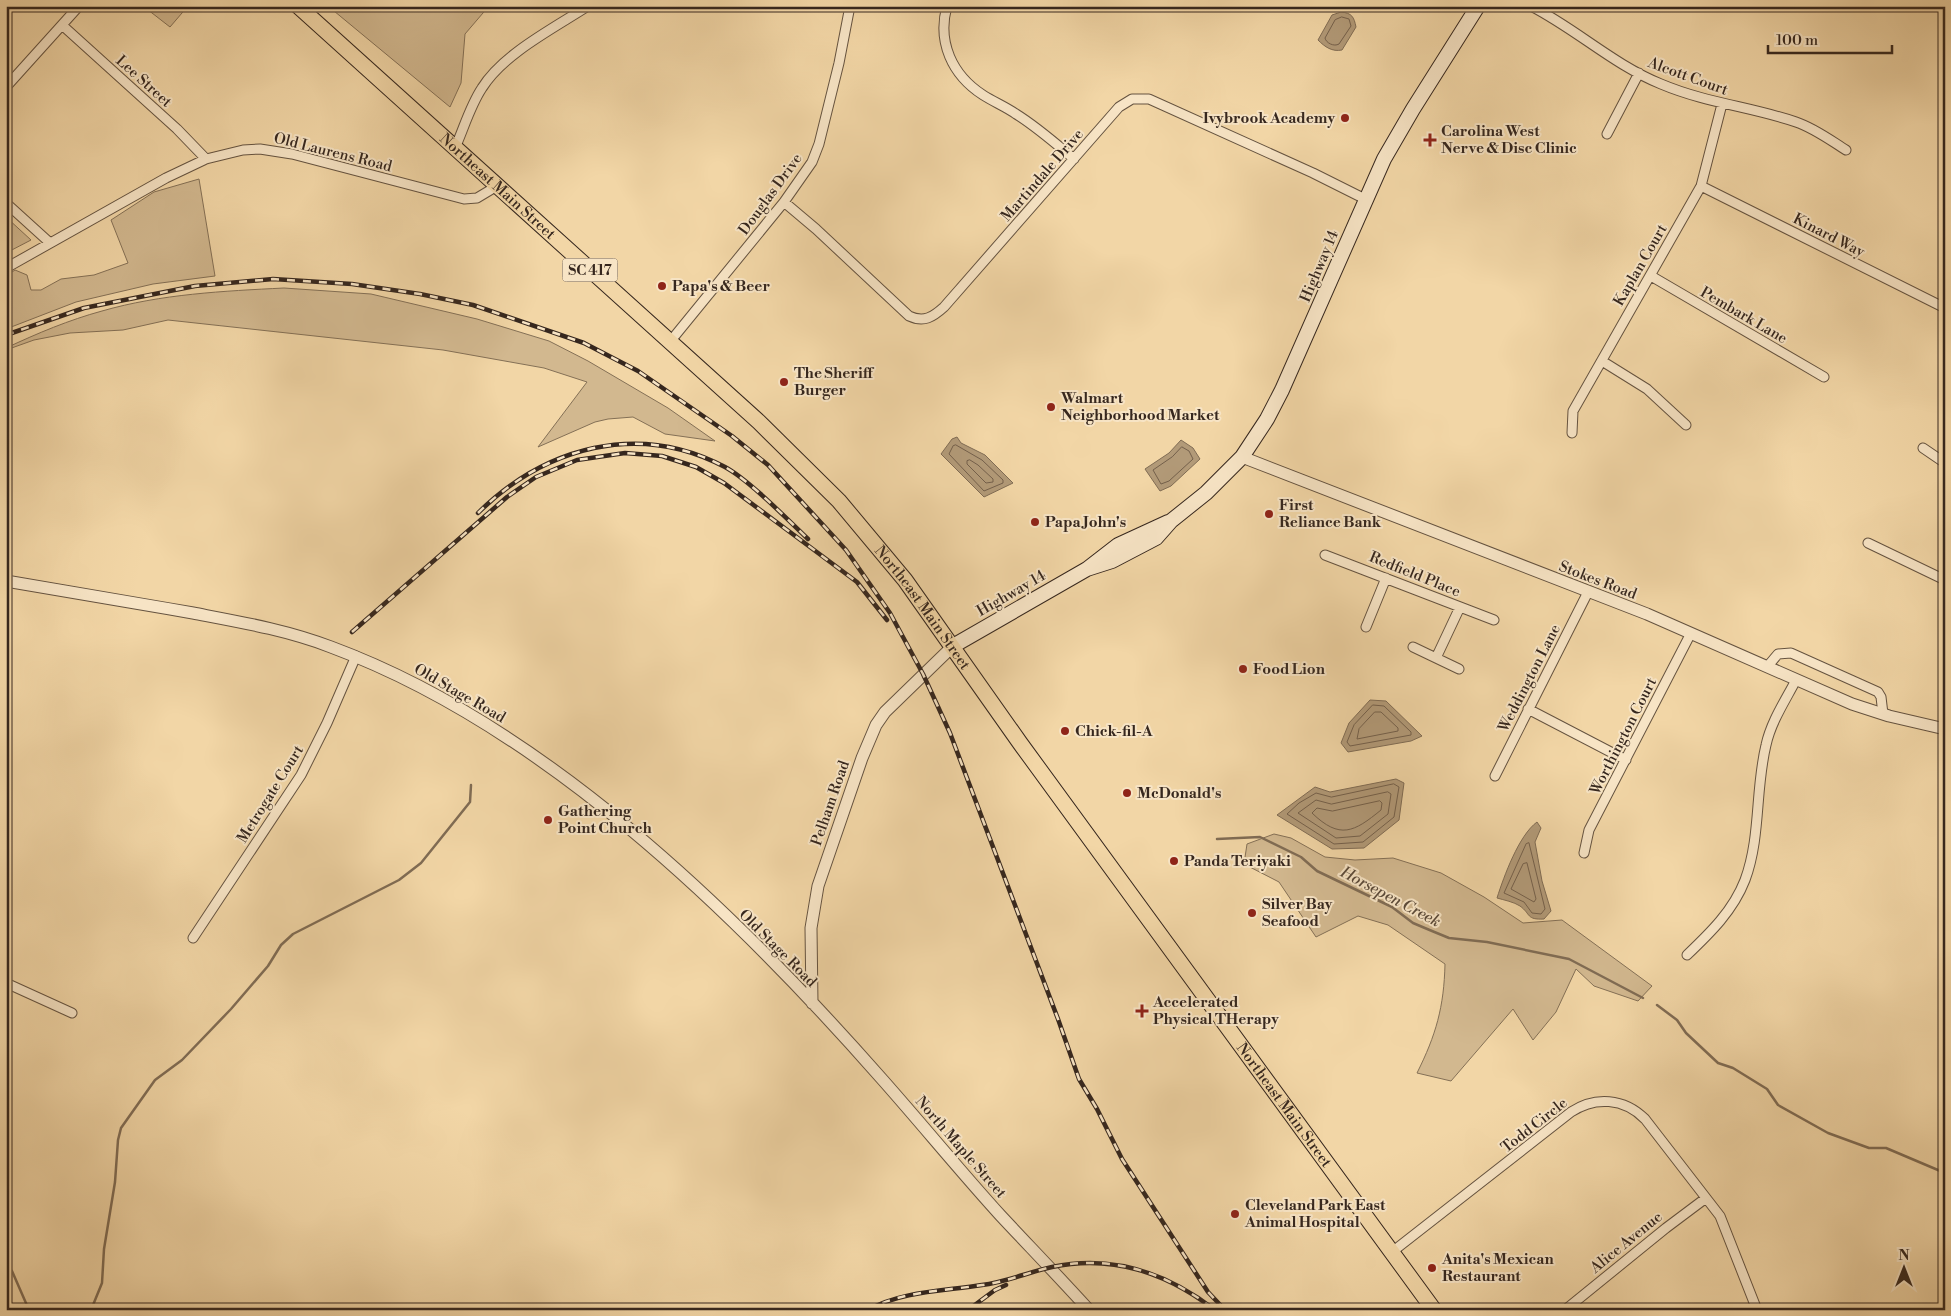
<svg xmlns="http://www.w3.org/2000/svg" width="1951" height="1316" font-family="'Libre Bodoni',serif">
  <rect width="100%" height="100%" fill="#f2d6a6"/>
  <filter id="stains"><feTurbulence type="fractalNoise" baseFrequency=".004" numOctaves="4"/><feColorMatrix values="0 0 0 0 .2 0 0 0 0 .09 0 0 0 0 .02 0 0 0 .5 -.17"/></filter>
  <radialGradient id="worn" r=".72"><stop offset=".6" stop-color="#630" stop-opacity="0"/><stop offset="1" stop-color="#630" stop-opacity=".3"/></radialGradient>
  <path fill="#d2b88f" stroke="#847056" d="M143 6H188L170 27Z
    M340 6H489L465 34 461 83 450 107 334 11Z
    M199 179 215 276 153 284 76 302 6 329V276L15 270 27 275 31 290H41L61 279 94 275 128 263 111 220 154 192Z
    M6 217 31 240 6 253Z
    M284 288 371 294 477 319 549 341 588 361 668 408 715 441 665 434 633 417 608 419 595 422 538 447 587 382 544 368 443 350 168 320 123 330 70 333 34 340 6 350V348C38 333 69 320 102 311 161 294 224 291 284 288Z
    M1274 834 1291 838 1325 857 1355 860 1393 858 1441 873 1484 897 1523 923 1562 920 1652 986 1638 1001 1594 986 1576 969 1556 1012 1533 1040 1513 1009 1451 1081 1417 1073C1436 1035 1444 1007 1445 964L1388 925 1358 916 1316 937 1279 882 1244 864 1247 844Z"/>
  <path fill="#b29a78" stroke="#806c54" d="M1341 12C1352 13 1354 17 1356 27L1342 50C1332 52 1325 47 1318 40L1332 15Z
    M957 437 961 443 985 455 1013 483 984 497 941 454 952 439Z
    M1181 440 1193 448 1200 459 1171 486 1160 491 1145 469 1169 453Z
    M1370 700 1386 701 1422 736 1411 741 1348 752 1341 743 1349 723Z
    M1396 779 1404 783 1399 820 1364 848 1332 849 1277 815 1315 787 1330 792Z
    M1537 822 1541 828 1535 842 1542 881 1551 911 1544 919C1526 920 1531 914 1520 906 1514 902 1504 900 1497 898 1504 876 1519 835 1537 822Z"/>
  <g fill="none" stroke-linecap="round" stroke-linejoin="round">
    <path stroke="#74604b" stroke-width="1" d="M1342 17 1349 19 1351 26 1339 44C1334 47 1326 43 1325 38L1335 20Z
      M956 445 982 460 1003 480V483L984 491 949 454 953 446Z
      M1182 447 1189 451 1193 459 1169 481 1161 484 1153 470 1172 457Z
      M970 460 978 465 993 479V482L986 483 967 464V461Z
      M1373 705 1384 706 1411 732V735L1350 746 1347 742 1354 725Z
      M1375 712H1381L1398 728V731L1357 739 1359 729Z
      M1394 784 1399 787 1394 817 1363 842 1334 844 1287 814 1299 803 1316 793 1331 797Z
      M1388 792 1391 794 1388 814 1360 836 1336 838 1298 813 1316 800 1331 804Z
      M1380 801 1382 803 1381 810C1354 832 1340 840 1312 813L1317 808 1332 811Z
      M1529 843 1545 909 1541 914 1532 913 1524 902 1504 893 1526 844Z
      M1527 863 1536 899 1534 902 1511 889 1523 864Z"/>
    <path stroke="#806c54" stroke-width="2.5" d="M1217 839 1260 837 1301 857 1317 871 1392 907 1413 923 1432 931 1449 938 1487 942 1569 959 1643 998
      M1657 1005 1677 1020 1686 1033 1718 1063 1733 1068 1767 1089 1778 1105 1828 1133 1869 1148H1886L1945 1173
      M6 1264 12 1271 29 1310
      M91 1310 102 1283 104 1249 115 1182 118 1140 121 1128 155 1080 182 1060 231 1009 268 966 281 945 293 934 399 880 421 863 470 802 471 785"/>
    <g stroke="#655340" stroke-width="11">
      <path id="minor" d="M947 6C937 42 952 75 983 95 994 102 1006 107 1016 114 1037 127 1055 143 1074 159
        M1531 6C1576 29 1614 65 1661 84 1706 103 1752 107 1796 122 1814 128 1830 140 1846 150
        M62 25 177 129 206 159
        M6 87 79 6
        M1607 134 1639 73
        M455 148C464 128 470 106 482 88 503 54 554 28 588 6
        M1701 186 1945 308
        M784 202 816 229 909 316C924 323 933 317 944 307L1119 107 1132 99H1149L1313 173 1365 199
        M6 203 49 242
        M6 268 166 178 206 159 243 150 260 149 292 154 464 199 477 198 497 186
        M1651 276 1824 377
        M669 343 784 202 812 162 819 144 839 63 850 6
        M1602 361 1647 389 1686 425
        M1572 433 1573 411 1701 186 1722 104
        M1923 448 1945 463
        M1868 543 1945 580
        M1325 555 1494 620
        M1366 627 1386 578
        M1413 647 1459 669
        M1436 658 1460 607
        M1767 667 1778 654 1791 653 1878 692 1881 697 1883 714
        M1528 709 1626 760
        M1495 776 1588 592
        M1584 853 1589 830 1691 633
        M193 938 301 775 327 723 356 656
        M1687 955C1710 933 1733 911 1745 880 1761 837 1755 790 1766 745 1771 722 1785 701 1796 680
        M6 983 72 1013
        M1392 1252 1571 1112C1595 1096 1624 1098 1645 1119L1720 1216 1757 1310
        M1565 1310 1666 1228 1706 1198
        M1857 1310H1889"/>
    </g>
    <g stroke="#655340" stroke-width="13">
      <path id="tertiary" d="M1242 457 1647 614 1852 704 1889 716 1945 729
        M6 581C69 592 131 602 193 613 240 622 287 630 331 647 542 725 734 911 881 1078 921 1123 960 1171 1001 1216 1030 1247 1060 1278 1089 1310
        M812 1003 811 928 818 886 862 758 876 725 885 712 953 646"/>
    </g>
    <g stroke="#36271e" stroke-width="16">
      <path id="secondary" d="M1087 569 1112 561 1156 538 1171 521 1206 493 1242 457 1267 419 1282 390 1384 159 1413 109 1478 6
        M953 646 1087 569 1118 545 1168 522"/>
    </g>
    <g stroke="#36271e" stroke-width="17">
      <g id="primary">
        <path id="s1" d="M298 6 759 422 839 501 905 580 1020 743 1434 1310"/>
      </g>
    </g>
    <use href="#minor" stroke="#f7e4c5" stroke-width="9"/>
    <use href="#tertiary" stroke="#f7e4c5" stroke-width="11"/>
    <use href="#secondary" stroke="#f7e4c5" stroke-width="14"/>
    <use href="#primary" stroke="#f2d6a6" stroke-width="15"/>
    <g stroke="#36271e" stroke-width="4.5">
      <path id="rail" d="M6 335 84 308 195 286 273 279 352 284 420 294 473 305 584 343 638 371 732 436 768 465 846 550 890 613 923 674 950 733 1058 1019 1079 1079 1097 1109 1122 1159 1208 1292 1225 1310
        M478 513C545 447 638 421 725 467 749 480 787 519 808 539
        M352 632 507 497 536 477 577 460 625 453 662 456 696 467 724 483 857 582 887 620
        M868 1310C901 1291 945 1291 982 1285 1006 1282 1029 1272 1052 1267 1113 1254 1167 1273 1215 1310
        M968 1310 995 1290 1006 1285"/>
    </g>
    <use href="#rail" stroke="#f7e4c5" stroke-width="2.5" stroke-dasharray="8" stroke-linecap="butt"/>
  </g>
  <g fill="#8f2418" stroke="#f7e4c5" stroke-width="2">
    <circle cx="1345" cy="118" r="5"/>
    <path d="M1427.5 132.5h5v5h5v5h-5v5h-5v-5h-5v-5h5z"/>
    <circle cx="662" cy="286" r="5"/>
    <circle cx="784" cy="382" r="5"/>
    <circle cx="1051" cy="407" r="5"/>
    <circle cx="1269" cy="514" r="5"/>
    <circle cx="1035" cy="522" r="5"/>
    <circle cx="1243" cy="669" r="5"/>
    <circle cx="1065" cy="731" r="5"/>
    <circle cx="1127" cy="793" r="5"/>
    <circle cx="548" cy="820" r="5"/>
    <circle cx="1174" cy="861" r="5"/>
    <circle cx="1252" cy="913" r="5"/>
    <path d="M1139.5 1003.5h5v5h5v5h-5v5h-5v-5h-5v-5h5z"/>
    <circle cx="1235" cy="1214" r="5"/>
    <circle cx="1432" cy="1268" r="5"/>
  </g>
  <g text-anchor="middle" stroke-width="4" stroke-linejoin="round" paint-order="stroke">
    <rect fill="#f7e4c5" stroke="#706050" stroke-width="1" x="562.5" y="258.5" width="55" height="23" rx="4"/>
    <g font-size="14" font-weight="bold" fill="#36271e">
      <text x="590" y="275">SC 417</text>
    </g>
    <g font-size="15" fill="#36271e" stroke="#f7e4c5">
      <text transform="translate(1688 76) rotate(20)" y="5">Alcott Court</text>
      <text transform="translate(144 81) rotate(42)" y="5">Lee Street</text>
      <text transform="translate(333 152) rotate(14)" y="5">Old Laurens Road</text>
      <text transform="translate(1042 175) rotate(-49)" y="5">Martindale Drive</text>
      <text dy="5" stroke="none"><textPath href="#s1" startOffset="269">Northeast Main Street</textPath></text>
      <text transform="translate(770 194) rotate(-54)" y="5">Douglas Drive</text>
      <text transform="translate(1829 235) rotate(27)" y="5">Kinard Way</text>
      <text transform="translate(1640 265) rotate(-60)" y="5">Kaplan Court</text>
      <text transform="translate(1319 266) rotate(-67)" y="5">Highway 14</text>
      <text transform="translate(1744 315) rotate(30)" y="5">Pembark Lane</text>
      <text transform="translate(1415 574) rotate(22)" y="5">Redfield Place</text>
      <text transform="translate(1598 580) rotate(21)" y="5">Stokes Road</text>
      <text transform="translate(1011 593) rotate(-30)" y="5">Highway 14</text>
      <text dy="5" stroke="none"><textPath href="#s1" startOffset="869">Northeast Main Street</textPath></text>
      <text transform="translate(1529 678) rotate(-63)" y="5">Weddington Lane</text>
      <text transform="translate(460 693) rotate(30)" y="5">Old Stage Road</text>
      <text transform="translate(1623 736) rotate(-63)" y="5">Worthington Court</text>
      <text transform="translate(270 794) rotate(-58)" y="5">Metrogate Court</text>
      <text transform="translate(830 803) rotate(-71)" y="5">Pelham Road</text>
      <text transform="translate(778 948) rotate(45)" y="5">Old Stage Road</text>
      <text dy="5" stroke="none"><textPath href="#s1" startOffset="1484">Northeast Main Street</textPath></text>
      <text transform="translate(1534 1125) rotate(-38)" y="5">Todd Circle</text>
      <text transform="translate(961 1147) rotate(49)" y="5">North Maple Street</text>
      <text transform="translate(1626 1242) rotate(-39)" y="5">Alice Avenue</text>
    </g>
    <g font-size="15" font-weight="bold" fill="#36271e" stroke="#f7e4c5" text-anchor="start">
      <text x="1335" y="123" text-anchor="end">Ivybrook Academy</text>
      <text x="1441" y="136">Carolina West<tspan x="1441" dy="17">Nerve &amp; Disc Clinic</tspan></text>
      <text x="672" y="291">Papa's &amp; Beer</text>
      <text x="794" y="378">The Sheriff<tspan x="794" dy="17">Burger</tspan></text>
      <text x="1061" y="403">Walmart<tspan x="1061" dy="17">Neighborhood Market</tspan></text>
      <text x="1279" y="510">First<tspan x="1279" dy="17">Reliance Bank</tspan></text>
      <text x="1045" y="527">Papa John's</text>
      <text x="1253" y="674">Food Lion</text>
      <text x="1075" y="736">Chick-fil-A</text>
      <text x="1137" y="798">McDonald's</text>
      <text x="558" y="816">Gathering<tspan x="558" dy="17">Point Church</tspan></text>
      <text x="1184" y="866">Panda Teriyaki</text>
      <text x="1262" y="909">Silver Bay<tspan x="1262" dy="17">Seafood</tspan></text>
      <text x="1153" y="1007">Accelerated<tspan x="1153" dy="17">Physical THerapy</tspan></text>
      <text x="1245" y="1210">Cleveland Park East<tspan x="1245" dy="17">Animal Hospital</tspan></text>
      <text x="1442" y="1264">Anita's Mexican<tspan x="1442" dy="17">Restaurant</tspan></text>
    </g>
    <g font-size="16" font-style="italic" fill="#5b4a39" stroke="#f7e4c5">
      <text transform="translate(1391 896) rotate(28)" y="6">Horsepen Creek</text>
    </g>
  </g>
  <rect width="1951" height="1316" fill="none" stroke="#f2d6a6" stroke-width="25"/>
  <rect x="8" y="8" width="1936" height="1301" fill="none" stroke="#36271e" stroke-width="2.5"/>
  <rect x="12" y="12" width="1926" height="1291" fill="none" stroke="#36271e"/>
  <g transform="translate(1904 1268)" stroke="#f7e4c5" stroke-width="4" paint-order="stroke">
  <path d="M0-4L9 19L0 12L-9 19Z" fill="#36271e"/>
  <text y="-8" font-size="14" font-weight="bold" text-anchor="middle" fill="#36271e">N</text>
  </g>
  <path d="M1768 45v8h124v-8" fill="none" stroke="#36271e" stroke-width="2.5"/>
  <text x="1776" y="45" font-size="15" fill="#36271e" stroke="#f7e4c5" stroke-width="4" paint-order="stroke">100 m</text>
  <rect width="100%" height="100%" filter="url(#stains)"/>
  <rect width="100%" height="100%" fill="url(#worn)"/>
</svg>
